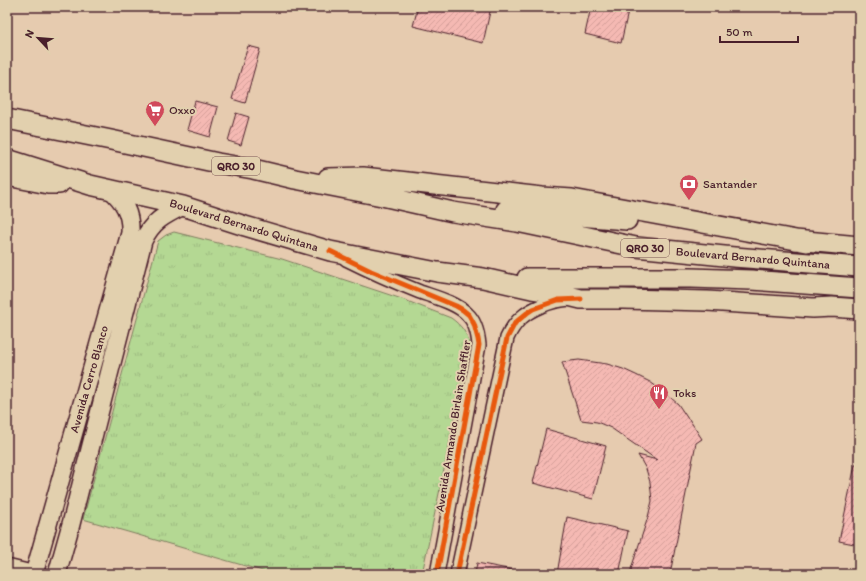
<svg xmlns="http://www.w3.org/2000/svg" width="866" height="581" font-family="Itim,sans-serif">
  <defs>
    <pattern id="grass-tufts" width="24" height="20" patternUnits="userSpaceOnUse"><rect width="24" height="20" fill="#b4d893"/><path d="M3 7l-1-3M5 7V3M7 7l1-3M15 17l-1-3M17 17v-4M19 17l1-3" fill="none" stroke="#9cb97f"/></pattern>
    <pattern id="building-hatch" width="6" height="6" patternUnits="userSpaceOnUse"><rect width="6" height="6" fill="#f5b9b3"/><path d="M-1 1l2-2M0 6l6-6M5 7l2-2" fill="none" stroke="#d49f9a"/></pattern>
  </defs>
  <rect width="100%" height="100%" fill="#e6cbaf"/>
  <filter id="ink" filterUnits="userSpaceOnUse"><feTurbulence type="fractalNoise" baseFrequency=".025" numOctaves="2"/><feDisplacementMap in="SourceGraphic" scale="8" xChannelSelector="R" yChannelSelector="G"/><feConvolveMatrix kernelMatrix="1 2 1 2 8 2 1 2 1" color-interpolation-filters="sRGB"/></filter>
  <g filter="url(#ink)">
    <path fill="url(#grass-tufts)" stroke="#7f7c5f" d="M174 232 282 259 402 299 451 318C462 326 467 333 470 346L422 574H273L83 519 158 241 166 235Z"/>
    <path fill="url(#building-hatch)" stroke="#4a1f2b" d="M418 7H491L483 43 413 26Z
      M591 7H629L621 43 585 34Z
      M248 46 260 49 245 103 232 99Z
      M195 101 218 107 210 137 187 130Z
      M236 113 249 117 241 145 228 141Z
      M579 360 607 364 623 369 636 375 650 382 664 392 678 404 688 419H689L702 439 696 443 670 574H632L631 569 648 517 652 501 650 482 646 469 638 455 657 460 611 428 597 422 581 420 562 362Z
      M546 429 606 446 593 499 533 483Z
      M855 465H859V545L839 541Z
      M567 517 628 531 619 574H557Z
      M477 563 513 570V574H475Z"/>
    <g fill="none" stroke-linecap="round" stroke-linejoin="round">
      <g stroke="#4a1f2b" stroke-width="16">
        <path id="minor" d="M346 259C370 271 395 282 420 292 434 297 457 303 467 314 475 321 478 334 479 345L437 574
          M7 566 40 574
          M457 574 507 338C515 321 524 313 541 306 550 302 559 300 569 299"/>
      </g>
      <g stroke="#4a1f2b" stroke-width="20">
        <path id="major" d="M34 574 130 233C131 213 124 202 110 189
          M57 574 71 524 143 241C152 221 165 215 183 206"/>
      </g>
      <g stroke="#4a1f2b" stroke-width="22">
        <path id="highway" d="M7 119 111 140 218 163 253 169 295 179 382 196 453 212 517 222 636 247 734 257 859 267
          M7 159 90 185 183 206 245 226 330 251 437 272 483 278 532 289 552 292 581 299H623L707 301 813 308 832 307 859 309
          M7 176 48 184H59
          M328 178 363 177 542 197 572 199 807 242
          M506 210 627 220
          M795 240 859 246
          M527 278H691L751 280 859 288"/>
      </g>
      <use href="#minor" stroke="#e2d0ae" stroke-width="13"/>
      <use href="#major" stroke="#e2d0ae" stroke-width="17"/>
      <use href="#highway" stroke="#e2d0ae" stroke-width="19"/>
      <g stroke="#e2d0ae" stroke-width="8">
        <path id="cycleway" d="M330 251 371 271 456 306 463 310 469 315 474 324 478 339 479 345 437 574
          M457 574 507 338 515 323 527 313 533 309 558 300 581 299"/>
      </g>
      <use href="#cycleway" stroke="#e8590c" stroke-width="5"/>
    </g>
  </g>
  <defs>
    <g id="supermarket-pin" transform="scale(1)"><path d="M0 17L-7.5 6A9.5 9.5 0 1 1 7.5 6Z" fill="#d1495b" stroke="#e2d0ae"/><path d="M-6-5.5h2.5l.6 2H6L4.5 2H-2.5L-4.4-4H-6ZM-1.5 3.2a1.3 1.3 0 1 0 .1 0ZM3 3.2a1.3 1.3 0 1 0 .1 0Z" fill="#fff"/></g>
    <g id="bank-pin" transform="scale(1)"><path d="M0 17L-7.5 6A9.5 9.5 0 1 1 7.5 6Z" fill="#d1495b" stroke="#e2d0ae"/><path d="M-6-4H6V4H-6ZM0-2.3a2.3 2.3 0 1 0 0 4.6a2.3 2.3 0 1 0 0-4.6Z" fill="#fff"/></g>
    <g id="restaurant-pin" transform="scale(1)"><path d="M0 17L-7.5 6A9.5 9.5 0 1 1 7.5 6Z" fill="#d1495b" stroke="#e2d0ae"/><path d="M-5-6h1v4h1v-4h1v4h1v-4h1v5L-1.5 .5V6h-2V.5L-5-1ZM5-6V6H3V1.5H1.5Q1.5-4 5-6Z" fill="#fff"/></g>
  </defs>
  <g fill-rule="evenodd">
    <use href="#supermarket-pin" x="155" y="110"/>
    <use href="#bank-pin" x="689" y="184"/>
    <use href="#restaurant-pin" x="659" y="393"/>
  </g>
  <g text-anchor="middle" stroke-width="4" stroke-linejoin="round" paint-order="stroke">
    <g fill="#e2d0ae" stroke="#785452" stroke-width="1">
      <rect x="212" y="157" width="48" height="18" rx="3"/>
      <rect x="621" y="239" width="48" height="18" rx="3"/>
    </g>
    <g font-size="11" font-weight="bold" fill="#4a1f2b">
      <text x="236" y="170">QRO 30</text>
      <text x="645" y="252">QRO 30</text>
    </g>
    <g font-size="12" fill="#4a1f2b" stroke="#e2d0ae" text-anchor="start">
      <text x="169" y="114">Oxxo</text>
      <text x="703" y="188">Santander</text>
      <text x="673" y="397">Toks</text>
    </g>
    <g font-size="12" fill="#4a1f2b" stroke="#e2d0ae">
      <text transform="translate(244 225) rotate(17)" y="4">Boulevard Bernardo Quintana</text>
      <text transform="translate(753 258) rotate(5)" y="4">Boulevard Bernardo Quintana</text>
      <text transform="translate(89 379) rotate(-74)" y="4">Avenida Cerro Blanco</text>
      <text transform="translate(453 426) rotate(-81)" y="4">Avenida Armando Birlain Shaffler</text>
    </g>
  </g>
  <rect width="866" height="581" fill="none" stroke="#e2d0ae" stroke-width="24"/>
  <rect x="12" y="12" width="842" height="557" fill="none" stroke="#4a1f2b" stroke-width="1.5" filter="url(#ink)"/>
  <g transform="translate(38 38) rotate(296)" stroke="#e2d0ae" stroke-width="3" paint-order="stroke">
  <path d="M0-3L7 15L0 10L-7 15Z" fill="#4a1f2b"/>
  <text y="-6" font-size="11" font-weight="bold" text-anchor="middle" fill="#4a1f2b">N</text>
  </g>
  <path d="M720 36v6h78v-6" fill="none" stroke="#4a1f2b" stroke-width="2"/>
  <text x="726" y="36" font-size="12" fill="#4a1f2b" stroke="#e2d0ae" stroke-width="3" paint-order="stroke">50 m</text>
</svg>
